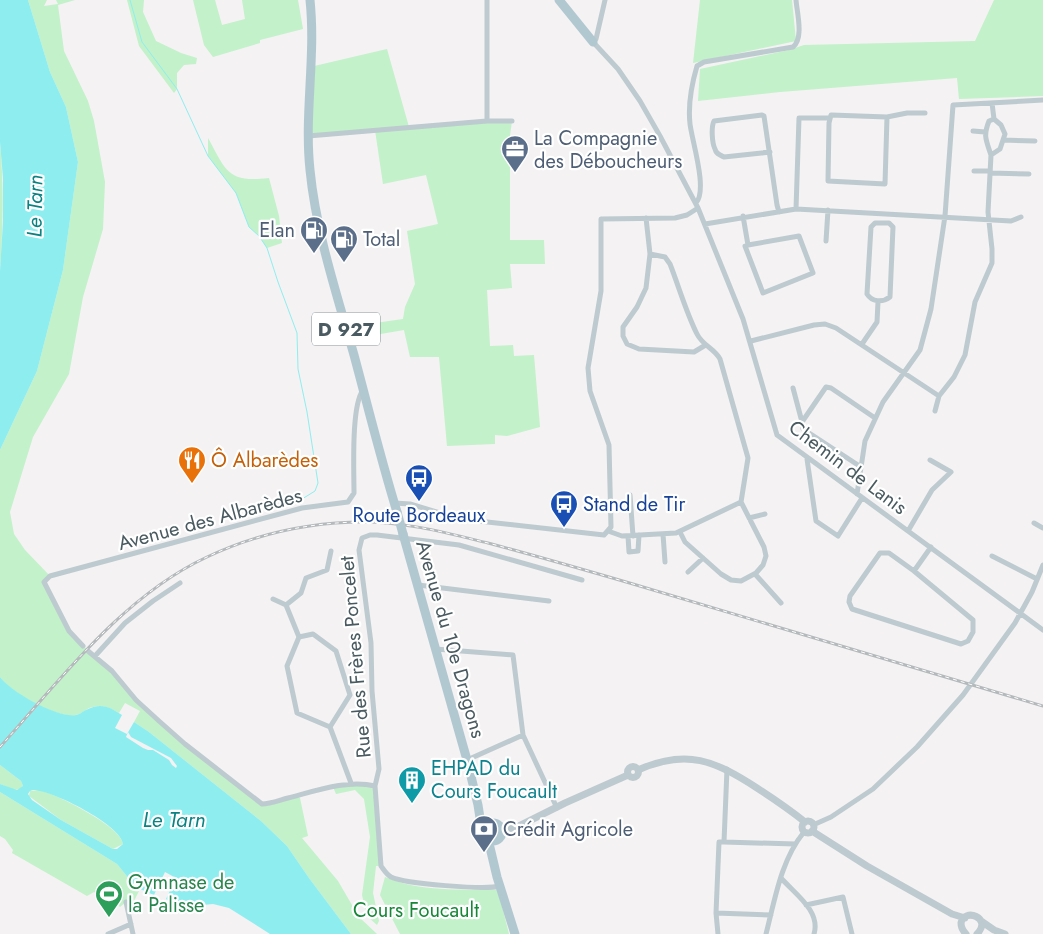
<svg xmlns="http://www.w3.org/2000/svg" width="1043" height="934" font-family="Jost,sans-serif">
  <rect width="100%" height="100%" fill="#f4f2f3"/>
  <path fill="#c2f1ca" d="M28 0H47L44 6 58 4 56 0H75L58 5 64 51 88 101 94 121 105 182 103 229 83 297 69 374 33 437 10 512 14 534 25 550 50 576 44 582 69 631 80 643 112 671 159 721 259 803 297 796 300 798 308 836 302 838 338 881 359 917 377 934H351L309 878 287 846 261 821 149 732 134 722 140 711 125 703 119 713C109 707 101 704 89 708 85 710 80 715 75 715 56 718 11 693 0 677V450L37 371 63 270 78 162 66 107 50 72Z
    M127 0H144L143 12 156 41 181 53 197 58 196 64 184 65 177 73V89L174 93 139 46Z
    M193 0H215L222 25 245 19 242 0H298L303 29 260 40V43L213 57 204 45Z
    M700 0H792L796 41 693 63Z
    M994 0H1043V96L959 99 957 78 780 92 698 101 700 69 789 50 804 45 975 41Z
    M387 49 409 127 512 121 510 135V240H544L545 264H510L512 288 487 290 490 346 513 345 514 356 534 355 540 427 507 436 495 435V444L447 446 439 357H410L404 330 357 338 354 326 403 319 405 307 415 284 407 231 438 224 426 175 383 184 375 130 308 136 310 67Z
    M208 138C226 171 228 183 269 178L279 216 282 243 267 248 259 236 249 227 236 193 208 156Z
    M0 142C4 186 3 228 0 271Z
    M0 765 21 781 23 786 20 789 14 790 0 784Z
    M351 783 375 786 381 866H376L373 893 379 921 377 925 367 916 362 895 370 837 364 799 355 790 336 794 333 787Z
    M40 790C57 795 121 826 123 844L113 849 61 820 29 796 30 791Z
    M0 792 117 864 139 891 131 907 126 902 120 907 106 894H96L94 892 87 896 12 853 13 850 5 839 0 836Z
    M385 877C419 892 461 889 498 890L509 934H400L380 895Z"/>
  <path fill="#8eeeef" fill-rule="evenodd" d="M0 0H28L50 72 66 107 78 162 63 270 37 371 0 450V271L3 221V179L0 142Z
    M0 677C11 692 57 718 76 715 79 715 83 711 86 710 101 702 110 707 122 715L115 728 127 734 134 722 149 732 261 821 287 846 309 878 351 934H270L229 908 213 904 181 907 166 899 176 878 165 872 154 895 140 889 139 891 117 864 0 792V784L17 790 23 786 21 781 0 765ZM33 790C52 790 121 825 123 844L117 849H113L61 820 32 800 28 794 30 791Z"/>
  <path fill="#f4f2f3" d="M128 732 131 737 171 758 177 766 176 768 172 765 169 760 153 750H148L143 748 126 737Z"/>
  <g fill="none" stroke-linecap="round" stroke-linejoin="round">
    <path stroke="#8eeeef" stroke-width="1" d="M130 0 142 42 177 89 208 156 236 193 249 227 259 236 267 248 278 282 297 333 298 369 307 412 318 483 315 491 294 504"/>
    <path stroke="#bdcacf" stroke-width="5" d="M605 0 596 39 593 42 618 69 640 101 660 136 698 208 743 319 777 435 1043 630
      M831 115 887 117 885 184 828 181 829 123Z
      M887 117 907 113H925
      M487 121V0
      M973 131 985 132
      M308 136 487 121H512
      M1003 140 1035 141
      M770 152 724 157C720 155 716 154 715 149 712 143 711 127 714 121L762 115 764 116 777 205 779 212
      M991 155C986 140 983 136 989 121L994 119
      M974 171H990
      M990 173 1029 174
      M696 203C708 190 692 141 690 124 688 106 692 83 697 66L704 62 793 47C804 38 797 13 796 0
      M796 209 799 118H830
      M743 216 748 245 745 246 763 293 813 273 799 236 748 245
      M646 218 650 254 646 288 637 307 623 327V336L627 344 639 349 694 352 704 346
      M875 223H889L893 227 890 297C882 303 872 302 867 294L871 227Z
      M705 224 796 209 1011 221 1021 217
      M826 241 828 210
      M751 341 814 325 825 324 836 328 939 396
      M862 344 877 322 878 302
      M793 388 802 422
      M935 411 939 396 954 377 965 355 975 302 992 263V249L988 212 991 155 1000 149 1005 134 1001 125 994 119 992 103
      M807 459 816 521 838 536 862 498
      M861 467 803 429 802 422 826 387 831 388 875 418
      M857 494 865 441 883 402 920 350 931 309 945 216 953 105 1043 100
      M630 495 633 536
      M394 503 410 504 460 519 604 535 611 527 609 445 590 391 588 368 601 291V219L675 218 687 215 698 208
      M749 518 765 514
      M1034 523 1043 528
      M608 531 622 536 676 533 741 502 748 458 720 359C714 348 703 346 697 334 686 312 679 287 670 264L665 257 650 254
      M908 531 932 490 951 472 930 460
      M680 532 685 542 721 574 731 580 741 581 756 573 763 565 766 556 764 547 741 502
      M663 534 665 562
      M628 536 629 552 638 551 639 535
      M992 556 1037 579
      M914 571 973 620V632L968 641 961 644 852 609 849 602 850 596 880 553H889L914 571 931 547
      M688 572 703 558
      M755 574 781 603
      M418 585 549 601
      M273 599 286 605 301 593 306 578 327 570 331 551
      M286 605 299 637 313 634 336 651 350 695 330 727 351 783
      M299 637 287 666 297 713 330 727
      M83 646 69 631 44 582 50 576 302 508 348 502 354 493C354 470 351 406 363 390
      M435 649 513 655 523 735 557 808
      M88 651 112 671 136 700 159 721 185 744 262 804C270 804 280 800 288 798 315 791 348 779 375 786
      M95 656 125 623 153 601 180 583
      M467 760 523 735
      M727 769 724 842 795 844
      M813 825 831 817 873 789 917 747 963 695 1015 623 1032 592 1043 565
      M724 842H719L716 913 771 915
      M781 878C795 894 821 911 814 934
      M500 886C486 890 405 884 391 877 386 874 384 870 381 866L375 786 379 769 372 691 371 643 359 550 362 538 370 535H377L459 545 582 580
      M126 902 133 934
      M806 905 843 897 852 934
      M716 913 718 934
      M108 934 131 924
      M766 934C775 899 781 860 804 832"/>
    <path stroke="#bdcacf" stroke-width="7" d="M627.5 772a5.5 5.5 0 1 1 11 0a5.5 5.5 0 1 1-11 0Z
      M638 770C687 748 715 761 757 788 774 799 790 810 805 822
      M802 827a6 6 0 1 1 12 0a6 6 0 1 1-12 0Z
      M500 826 512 828
      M812 831 867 866 952 914 965 918
      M501 835 565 803 628 775
      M981 921 994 930 1005 934
      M966 934C963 931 961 928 961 923 964 907 993 918 977 934"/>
    <path stroke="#b2c8d1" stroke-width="9" d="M310 0C316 57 304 114 310 170 316 232 337 295 354 355 368 407 381 460 397 512
      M559 0 593 42
      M403 534 467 760 478 805 480 818 484 829
      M484 832a9 9 0 1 1 18 0a9 9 0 1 1-18 0Z
      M488 839 497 877 515 934"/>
    <g stroke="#b4b9bc" stroke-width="3">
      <path id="rail" d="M0 747C61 679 123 596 207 557 256 534 309 522 364 522 407 522 447 533 488 543 537 556 585 570 633 584 770 625 906 665 1043 706"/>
    </g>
    <use href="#rail" stroke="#fff" stroke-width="1" stroke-dasharray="4" stroke-linecap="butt"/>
    <path stroke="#b2c8d1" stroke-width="9" d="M397 512 403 534"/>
  </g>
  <defs>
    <g id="office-pin" transform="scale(1.4375)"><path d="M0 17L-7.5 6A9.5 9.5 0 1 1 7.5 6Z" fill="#5c6f8a" stroke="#fff"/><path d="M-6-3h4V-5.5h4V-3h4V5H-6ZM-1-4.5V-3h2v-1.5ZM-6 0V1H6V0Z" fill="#fff"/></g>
    <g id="fuel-pin" transform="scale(1.4375)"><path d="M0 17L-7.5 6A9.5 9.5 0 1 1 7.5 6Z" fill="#5c6f8a" stroke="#fff"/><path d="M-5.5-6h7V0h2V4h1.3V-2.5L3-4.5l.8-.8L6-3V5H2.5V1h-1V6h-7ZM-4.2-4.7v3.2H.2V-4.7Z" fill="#fff"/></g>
    <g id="restaurant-pin" transform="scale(1.4375)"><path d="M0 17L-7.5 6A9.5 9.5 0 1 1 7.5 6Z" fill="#e8710a" stroke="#fff"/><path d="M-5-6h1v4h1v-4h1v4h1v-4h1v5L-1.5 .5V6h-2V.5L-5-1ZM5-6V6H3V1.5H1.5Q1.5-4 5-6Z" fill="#fff"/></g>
    <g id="bus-pin" transform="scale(1.4375)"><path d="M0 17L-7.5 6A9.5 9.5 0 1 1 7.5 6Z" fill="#1a4fb4" stroke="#fff"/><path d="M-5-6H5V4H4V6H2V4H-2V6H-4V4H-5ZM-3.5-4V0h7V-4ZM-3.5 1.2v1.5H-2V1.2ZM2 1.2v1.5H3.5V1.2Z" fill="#fff"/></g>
    <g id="building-pin" transform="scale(1.4375)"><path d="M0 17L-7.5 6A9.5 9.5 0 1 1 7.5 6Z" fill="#0f9aa8" stroke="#fff"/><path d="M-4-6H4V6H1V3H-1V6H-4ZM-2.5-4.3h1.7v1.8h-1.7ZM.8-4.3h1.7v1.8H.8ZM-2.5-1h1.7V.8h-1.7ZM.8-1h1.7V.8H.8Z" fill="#fff"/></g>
    <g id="bank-pin" transform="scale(1.4375)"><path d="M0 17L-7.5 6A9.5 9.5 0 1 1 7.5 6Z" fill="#5c6f8a" stroke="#fff"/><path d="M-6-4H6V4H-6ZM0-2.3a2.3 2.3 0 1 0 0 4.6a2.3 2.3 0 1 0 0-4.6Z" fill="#fff"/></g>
    <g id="stadium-pin" transform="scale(1.4375)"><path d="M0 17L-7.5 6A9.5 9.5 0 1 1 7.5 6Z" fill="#2e9e5b" stroke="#fff"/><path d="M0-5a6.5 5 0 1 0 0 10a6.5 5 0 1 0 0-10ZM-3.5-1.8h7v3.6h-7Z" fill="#fff"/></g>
  </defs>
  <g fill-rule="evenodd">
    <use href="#office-pin" x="515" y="149"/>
    <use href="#fuel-pin" x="314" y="230"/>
    <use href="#fuel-pin" x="344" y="239"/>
    <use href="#restaurant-pin" x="192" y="460"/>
    <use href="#bus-pin" x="419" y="478"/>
    <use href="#bus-pin" x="564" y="504"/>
    <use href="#building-pin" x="412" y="780"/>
    <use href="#bank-pin" x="484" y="829"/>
    <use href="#stadium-pin" x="109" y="894"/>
  </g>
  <g text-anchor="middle" stroke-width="4.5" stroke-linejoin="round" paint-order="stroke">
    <rect fill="#fff" stroke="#808c90" stroke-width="1" x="312" y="312.5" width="68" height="33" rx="4"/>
    <g font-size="19" font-weight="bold" fill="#495a60">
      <text x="346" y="336">D 927</text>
    </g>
    <g font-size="20" fill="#4e5e75" stroke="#fff" text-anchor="start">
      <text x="534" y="145">La Compagnie<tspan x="534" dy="23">des Déboucheurs</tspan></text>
      <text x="295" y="237" text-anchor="end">Elan</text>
      <text x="363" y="246">Total</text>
      <text x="503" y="836">Crédit Agricole</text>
    </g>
    <g font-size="20" fill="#c56008" stroke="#fff" text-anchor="start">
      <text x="211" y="467">Ô Albarèdes</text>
    </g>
    <g font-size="20" fill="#495a60" stroke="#fff">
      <text transform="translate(848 467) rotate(37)" y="7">Chemin de Lanis</text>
      <text transform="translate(210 519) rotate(-15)" y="7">Avenue des Albarèdes</text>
      <text transform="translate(451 639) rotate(74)" y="7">Avenue du 10e Dragons</text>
      <text transform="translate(355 657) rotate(-95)" y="7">Rue des Frères Poncelet</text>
    </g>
    <g font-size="20" fill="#164399" stroke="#fff" text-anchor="start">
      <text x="583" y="511">Stand de Tir</text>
      <text x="419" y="522" text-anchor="middle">Route Bordeaux</text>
    </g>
    <g font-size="20" fill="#0d838f" stroke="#fff" text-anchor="start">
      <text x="431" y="775">EHPAD du<tspan x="431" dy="23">Cours Foucault</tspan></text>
    </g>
    <g font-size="20" fill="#27864d" stroke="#fff" text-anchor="start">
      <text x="128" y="889">Gymnase de<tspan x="128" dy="23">la Palisse</tspan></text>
    </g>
    <g font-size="20" fill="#168637" stroke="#fff">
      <text x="416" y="917">Cours Foucault</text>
    </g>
    <g font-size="21" font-style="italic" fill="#0b8282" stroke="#fff">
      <text transform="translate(35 206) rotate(-89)" y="7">Le Tarn</text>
      <text x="174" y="827">Le Tarn</text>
    </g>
  </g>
</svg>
